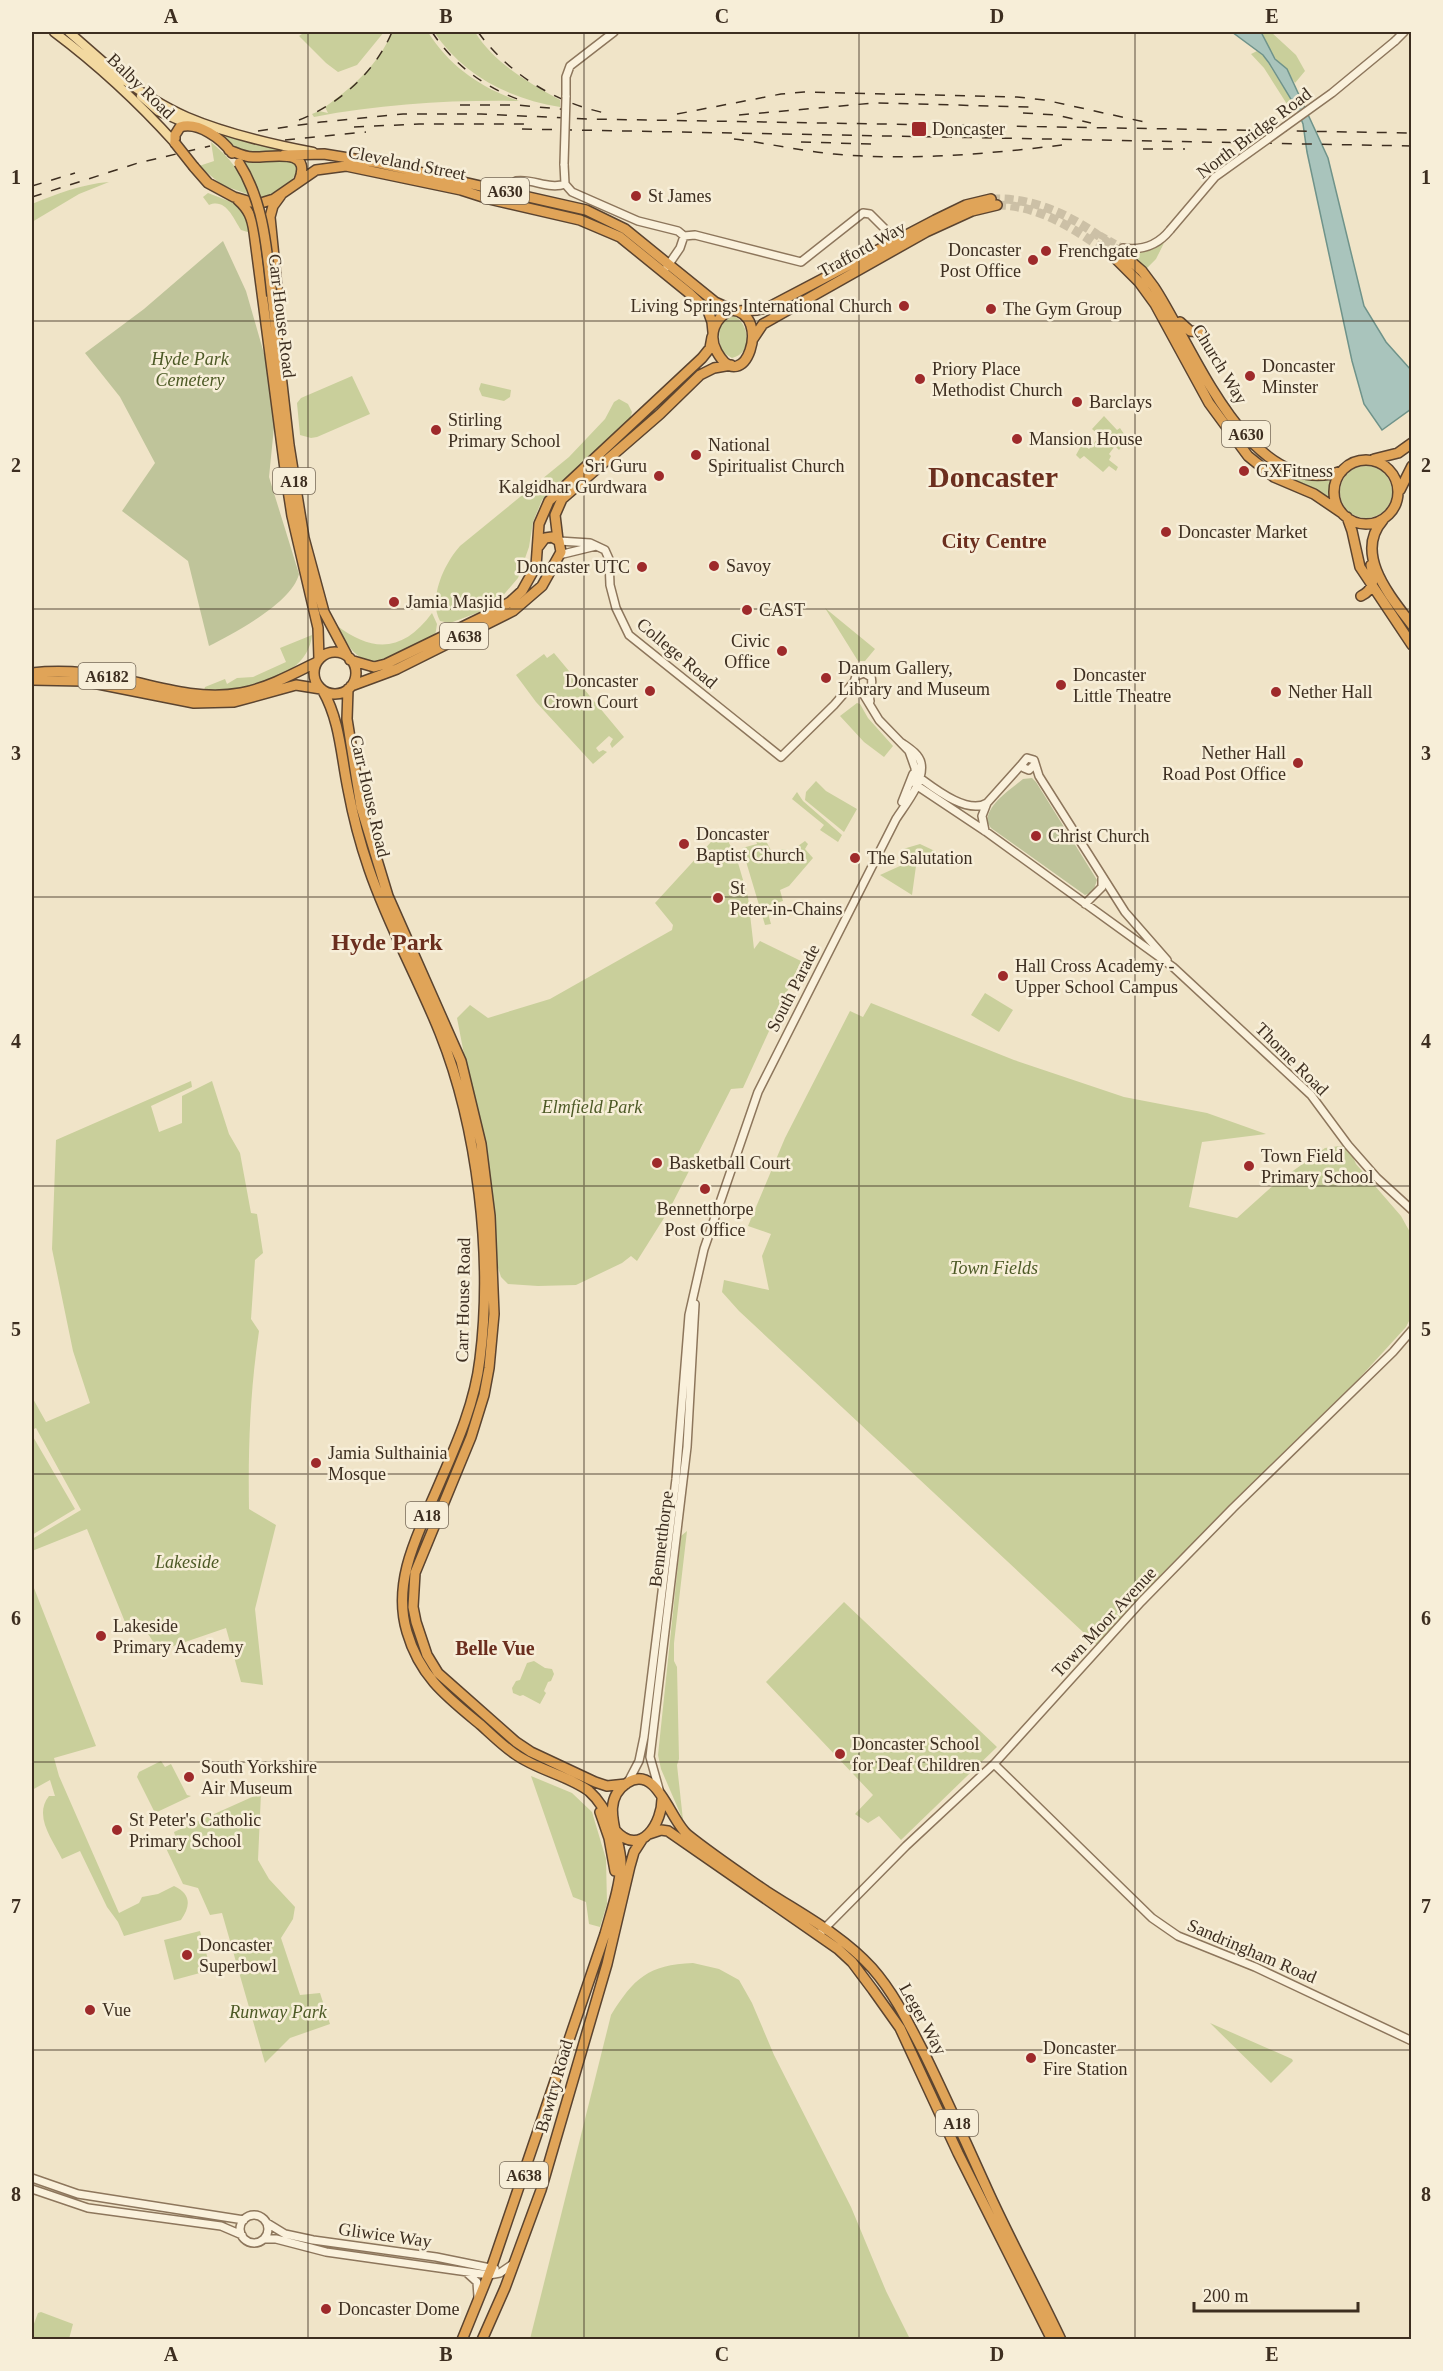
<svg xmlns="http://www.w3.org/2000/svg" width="1443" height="2371" font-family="Georgia,serif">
  <rect width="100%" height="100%" fill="#f0e4c8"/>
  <path fill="#c9cf9b" d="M305 32H384L357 65 338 72 326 63 299 36Z
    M392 32H428C449 66 481 88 519 101 450 100 382 104 314 117L312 114 319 111 328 113 325 107C353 87 379 64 392 32Z
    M434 32H475C495 64 528 82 560 100V107C509 99 463 75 434 32Z
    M1261 32H1271L1296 55 1305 71 1295 83C1287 70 1277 63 1270 50 1266 45 1265 38 1261 32Z
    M1257 51 1263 55 1297 109 1292 112 1264 68 1251 54Z
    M215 132 284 151C248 155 244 155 215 132Z
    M211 142C230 158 241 172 250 195L222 185 199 166 214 161Z
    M242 159 292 160 298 167C294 184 276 197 259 197Z
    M109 182 79 194 32 222V204C56 194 82 184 109 182Z
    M208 193 239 205 245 210 251 233 241 230C233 218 226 198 209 205L203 197Z
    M1164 243 1156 259 1145 270 1127 252 1143 251Z
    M734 316C750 324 753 354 732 358L722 352C718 337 716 318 734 316Z
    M352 376 370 414 317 437 311 438 300 435 297 403 301 398Z
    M481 383 511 390 510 397 504 401 482 396 479 389Z
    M619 399 628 404 632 412 630 419 542 500 533 522 529 547 518 578 500 599 477 613 450 623 440 621C428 599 444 564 460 546L569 457 605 419 614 402Z
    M1104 416 1117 430 1120 428 1124 434 1121 436 1126 441 1119 450 1115 446 1109 454 1111 456 1109 460 1118 467 1116 471 1109 466 1103 472 1084 456 1080 459 1076 455 1082 444 1089 449 1100 436 1092 429Z
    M1340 492a26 26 0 1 1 52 0a26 26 0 1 1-52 0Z
    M1274 467C1293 477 1310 483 1331 480L1330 498 1272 472Z
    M825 608 875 649 865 661H858Z
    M432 613 437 624 435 637C411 649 374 677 351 649 346 642 341 633 336 625 374 654 404 651 432 613Z
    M312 635C308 680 240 692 204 691L205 687 225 679 227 684 237 678 253 677 286 662 280 648Z
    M554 653 624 737 612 748 610 744 613 739 609 736 596 748 599 752 603 750 607 752 593 764 536 702 516 675 544 654 547 658Z
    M857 703 860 704 868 718 893 746 884 757 864 742 840 716Z
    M816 781 826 791 857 809 844 832 805 800 806 792Z
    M797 792 803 801 842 835 838 842 820 830 824 825 792 799Z
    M722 830 736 856 748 897 754 949 760 941 801 961 743 1088 731 1089 669 1210 637 1261 631 1256 622 1263 576 1285 538 1286 508 1284 501 1277 492 1249 482 1148 457 1018 470 1005 488 1018 550 999 672 930 673 925 655 903Z
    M760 830 773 854 782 849 791 851 805 841 808 844 805 849 813 858 789 886 780 890 783 901 766 906 771 924 765 925 742 848 757 844 754 833Z
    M920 844 937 852 933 861H923L916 866 912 895 880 875 900 866 903 849Z
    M985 993 1013 1010 999 1032 971 1015Z
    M871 1003 1014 1060 1124 1097 1207 1113 1266 1134 1202 1142 1189 1207 1237 1218 1276 1183 1325 1148 1348 1145 1356 1164 1401 1216 1411 1234V1317L1406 1327 1279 1466 1098 1646 739 1311 722 1292 724 1280 769 1290 762 1256 771 1234 748 1226 785 1138 850 1011 863 1017Z
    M191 1081 192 1087 151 1106 159 1132 182 1123V1096L212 1081 229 1134 240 1153 251 1213 257 1214 263 1253 255 1260 251 1319 259 1331C250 1391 248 1449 249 1509L276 1525 255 1609 263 1685 241 1682 226 1628 159 1651 138 1618 125 1622 87 1529 32 1551V1539L81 1510 36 1428 32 1430V1397L46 1422 90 1403 73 1351 52 1249 56 1140Z
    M32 1435 75 1509 32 1535Z
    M687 1531 674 1643V1661L677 1667 679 1759 677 1765 683 1820 661 1769 658 1755 681 1536Z
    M32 1583 96 1746 54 1758 59 1776 119 1913 139 1903 142 1897 158 1894 174 1886C191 1894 191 1905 181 1920L124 1936 118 1922 107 1907 80 1851 62 1859C53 1840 33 1816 49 1796H55L50 1780 32 1790Z
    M844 1602 997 1747 901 1840 879 1816 868 1823 855 1814 873 1795 766 1682Z
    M534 1661 545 1668 552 1669 554 1674 551 1681 548 1682 544 1691 546 1693 540 1704 523 1695 520 1696 513 1693 512 1688 516 1681 520 1680 527 1663Z
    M161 1761 165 1767 171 1764 187 1795 191 1796 155 1813 137 1777 139 1772Z
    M531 1776 572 1793 592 1812 606 1859 607 1904 600 1927 589 1924 586 1902 573 1897Z
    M261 1793 258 1860 269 1879 295 1907 293 1919 281 1938 300 1995 320 1993 330 2024 290 2038 265 2063 222 1913 210 1915 198 1888 183 1884 164 1844 176 1839 174 1832Z
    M200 1931 211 1970 174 1980 164 1940Z
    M693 1963 719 1969 739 1980 752 2003 774 2055 851 2207 886 2291 910 2339H530L611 2015C634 1978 648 1965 693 1963Z
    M1210 2023 1292 2059 1293 2061 1271 2083Z
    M41 2312 73 2324 69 2339H32V2329L38 2313Z"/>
  <path fill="#bfc49a" d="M223 241 246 291 269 371 275 417 269 477 299 574C292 603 234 633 209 646L188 561 122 511 155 463 120 397 85 353 144 309Z
    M1032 778 1036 782 1097 880 1093 892 1085 895 991 828 987 822C988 803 1010 790 1023 779Z"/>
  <path fill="#a9c4bc" stroke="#6f938a" stroke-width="1.5" d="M1232 32H1261L1275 59 1287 69 1328 158 1364 306 1386 342 1411 370V409L1382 430 1364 404 1352 361 1307 152 1303 124 1297 109 1269 63 1263 55Z"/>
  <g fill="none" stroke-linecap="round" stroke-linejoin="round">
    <path stroke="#ccc0a6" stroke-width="7" stroke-dasharray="7 3.5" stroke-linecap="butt" d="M1100 235 1123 248"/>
    <path stroke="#ccc0a6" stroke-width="9" stroke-dasharray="9 4.5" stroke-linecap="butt" d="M991 199C1041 197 1083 222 1120 252
      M997 205C1042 205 1081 233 1115 258"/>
    <g stroke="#8d765c" stroke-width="10">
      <path id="minor" d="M1395 41 1404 32
        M566 97V77L570 66 614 32
        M564 164 565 184 572 192 638 221 678 231 684 236 695 235 801 262 863 213 870 214 889 233 890 237 887 243
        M522 205 512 197 516 181C532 178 549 190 565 184
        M1123 248C1143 251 1158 245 1170 230
        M667 267 680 248 684 236
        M559 541 590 543 605 550 609 559 610 585 616 608 629 635 781 757 834 705 854 682
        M559 555 596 546
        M862 692 879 720 909 751 915 768 916 785
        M870 701C868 692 874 685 871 677L864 673 856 676 854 682 857 689 862 692 870 688
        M1035 764 1029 770 1024 768 1022 764 1027 758 1034 760 1039 776 1125 912 1167 960
        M920 778C935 789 968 815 987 803L1022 764
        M916 785 985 831 1173 967 1311 1095 1348 1145 1377 1178 1412 1210
        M902 802 913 774
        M985 831 982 816 987 803
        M1085 904 1102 887V878
        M994 1764 1152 1918 1178 1936 1255 1967 1412 2041
        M628 1782 639 1761 644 1737 676 1479 689 1315 704 1249 758 1092 896 819C905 805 925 781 921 763 919 754 909 748 902 743
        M659 1789 650 1757 687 1447 695 1304
        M819 1934 906 1846 994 1764 1141 1602 1233 1508 1393 1352 1412 1330
        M32 2178 78 2194 244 2220
        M32 2189 88 2208 221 2226 242 2235
        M240 2229a14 14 0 1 1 28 0a14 14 0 1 1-28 0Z
        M267 2223 285 2234 313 2240 436 2257 495 2269
        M264 2239H276L326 2252 489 2275 500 2273 513 2264
        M466 2272 477 2282 478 2297"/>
    </g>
    <g stroke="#5b4430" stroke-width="11">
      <path id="major" d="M54 32C98 65 138 102 175 143
        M69 32 125 81
        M122 79C143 93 164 107 187 117 227 134 271 144 313 152
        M141 96 158 111 190 125"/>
    </g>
    <g stroke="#5b4430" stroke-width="12">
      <path id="highway" d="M175 143V135L180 127C198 121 222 139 232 153
        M229 150C237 153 244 157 253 157 270 158 313 146 299 181
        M284 155 324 154 379 163 586 210 625 229 715 302 733 310
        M194 167 208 183 234 197 251 202 261 203 274 199 316 170 346 166 461 190 489 199 580 220 620 237 689 293 708 311 712 322 713 332
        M238 200C249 210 252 218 254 232L286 477 292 516 318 628 319 659
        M1120 252 1142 271 1154 287C1193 345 1249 503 1342 471
        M1115 258 1139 282 1155 304 1209 403 1248 456 1274 477 1314 494 1342 513
        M272 296 289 445 304 538 324 612 348 657
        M279 307 270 217 273 206 281 195
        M732 310C773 314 744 400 717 352 708 336 714 317 732 310Z
        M737 311 757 310 769 307 935 220 966 205 991 199
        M1180 322 1190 331 1200 332
        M753 339 763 324 926 232 972 211 997 205
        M1374 459 1398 453 1412 443
        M1334 492a32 32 0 1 1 64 0a32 32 0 1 1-64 0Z
        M1400 490 1412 466
        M1347 517 1352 531 1360 567 1412 645
        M1383 520C1353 554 1391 597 1412 625
        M558 540 555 515 562 499 660 414 700 375 714 368 731 365
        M1361 596C1375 589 1374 579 1371 565
        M314 673a21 21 0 1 1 42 0a21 21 0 1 1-42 0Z
        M350 660 374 667 386 664 491 613 510 602 522 591 536 566 539 524 549 501 702 358 710 348 712 337
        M32 673C59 670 87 672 114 677 156 686 197 701 241 693 267 688 293 674 317 662
        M32 680 83 681 194 703 234 702 296 685 321 689
        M351 686 397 669 513 611 542 586 561 552 559 541 552 537 545 538 539 546
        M348 689 347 719 361 807 388 896 461 1061 481 1144 490 1216 494 1314 489 1368 484 1395 471 1437 415 1573 413 1607 416 1622 427 1655 438 1673 516 1742 531 1752 595 1782 607 1786 626 1784
        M323 691C340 721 341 755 348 789 353 816 360 843 369 869 388 925 418 978 440 1033 478 1128 493 1258 480 1359 475 1402 458 1441 441 1480 421 1528 391 1579 407 1632 420 1677 447 1697 481 1725 492 1735 503 1746 515 1754 537 1770 567 1775 589 1791 599 1800 605 1811 611 1822
        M600 1812 609 1838 615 1871
        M615 1830C641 1859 663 1822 662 1797
        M649 1834 661 1830 668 1831 838 1949 852 1962 873 1990 900 2028 958 2153 1052 2340
        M462 2340 492 2266 605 1934C611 1912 620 1887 621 1863 621 1838 598 1802 627 1783 657 1763 670 1821 688 1835 713 1855 740 1873 766 1891 803 1915 842 1935 872 1968 895 1994 910 2026 926 2057 947 2100 967 2145 987 2189 1010 2240 1037 2289 1061 2340
        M482 2340 505 2288 541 2190 607 1964 630 1866 634 1852 643 1838"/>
    </g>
    <use href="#minor" stroke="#faf1dc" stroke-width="7"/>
    <use href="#major" stroke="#f3d9a0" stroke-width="8"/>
    <use href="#highway" stroke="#e0a458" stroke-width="9"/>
    <path stroke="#3d2e20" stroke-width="1.5" stroke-dasharray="10 10" stroke-linecap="butt" d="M432 32C454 65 485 88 523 101
      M478 32C509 74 554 102 605 113
      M460 105H516L571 110
      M1023 113 1056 115 1091 123
      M677 114 781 94 804 92 1017 97 1045 100 1149 123
      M739 115 874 103 1033 107
      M299 120C340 104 375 72 392 32
      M354 127 419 124H531
      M522 129 1412 146
      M258 131 321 122 403 114H481L588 119 1412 133
      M734 139C767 143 800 151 834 154 910 161 987 154 1062 145
      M285 140 366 132
      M801 142 871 144
      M1143 149H1185
      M32 186 75 173
      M32 197 138 163 210 146"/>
    <g stroke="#8d765c" stroke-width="10" stroke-linecap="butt">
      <path id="minor-bridge" d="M564 164 566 97
        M1170 230 1215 177 1332 93 1395 41"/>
    </g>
    <g stroke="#5b4430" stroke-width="12" stroke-linecap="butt">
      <path id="highway-bridge" d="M175 143 194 167
        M239 163C264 202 267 251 272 296"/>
    </g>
    <use href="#minor-bridge" stroke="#faf1dc" stroke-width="7"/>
    <use href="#highway-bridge" stroke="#e0a458" stroke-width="9"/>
  </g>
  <path fill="none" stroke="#3d2e20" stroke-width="1.5" stroke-opacity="0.55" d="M308 32V2340M584 32V2340M859 32V2340M1135 32V2340M32 321H1412M32 609H1412M32 897H1412M32 1186H1412M32 1474H1412M32 1762H1412M32 2050H1412"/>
  <g fill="#9e2a2b" stroke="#f7eed8" stroke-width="2">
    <rect x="911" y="121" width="16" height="16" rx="3"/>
    <circle cx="636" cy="196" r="6"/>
    <circle cx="1046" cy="251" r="6"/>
    <circle cx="1033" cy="260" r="6"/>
    <circle cx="904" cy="306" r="6"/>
    <circle cx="991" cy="309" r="6"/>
    <circle cx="1250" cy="376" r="6"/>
    <circle cx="920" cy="379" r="6"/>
    <circle cx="1077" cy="402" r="6"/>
    <circle cx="436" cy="430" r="6"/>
    <circle cx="1017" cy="439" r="6"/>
    <circle cx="696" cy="455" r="6"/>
    <circle cx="1244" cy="471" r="6"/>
    <circle cx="659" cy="476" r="6"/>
    <circle cx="1166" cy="532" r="6"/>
    <circle cx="714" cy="566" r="6"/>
    <circle cx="642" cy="567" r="6"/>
    <circle cx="394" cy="602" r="6"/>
    <circle cx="747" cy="610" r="6"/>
    <circle cx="782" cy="651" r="6"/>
    <circle cx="826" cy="678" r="6"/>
    <circle cx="1061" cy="685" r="6"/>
    <circle cx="650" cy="691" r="6"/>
    <circle cx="1276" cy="692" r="6"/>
    <circle cx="1298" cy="763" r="6"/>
    <circle cx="1036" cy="836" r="6"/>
    <circle cx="684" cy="844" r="6"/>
    <circle cx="855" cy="858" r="6"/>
    <circle cx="718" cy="898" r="6"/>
    <circle cx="1003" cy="976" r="6"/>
    <circle cx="657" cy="1163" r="6"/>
    <circle cx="1249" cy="1166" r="6"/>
    <circle cx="705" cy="1189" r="6"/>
    <circle cx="316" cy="1463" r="6"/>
    <circle cx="101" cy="1636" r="6"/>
    <circle cx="840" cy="1754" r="6"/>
    <circle cx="189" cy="1777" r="6"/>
    <circle cx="117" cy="1830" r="6"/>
    <circle cx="187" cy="1955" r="6"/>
    <circle cx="90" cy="2010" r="6"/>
    <circle cx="1031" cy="2058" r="6"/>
    <circle cx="326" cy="2309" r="6"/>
  </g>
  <g text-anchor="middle" stroke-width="5" stroke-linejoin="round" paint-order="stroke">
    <g fill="#f7eed8" stroke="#756857" stroke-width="1.5">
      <rect x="481" y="178" width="48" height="26" rx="4.5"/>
      <rect x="1222" y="421" width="48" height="26" rx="4.5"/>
      <rect x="273" y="468" width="42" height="26" rx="4.5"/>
      <rect x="440" y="623" width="48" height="26" rx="4.5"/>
      <rect x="78.5" y="663" width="57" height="26" rx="4.5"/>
      <rect x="406" y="1502" width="42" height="26" rx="4.5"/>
      <rect x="936" y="2110" width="42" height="26" rx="4.5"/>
      <rect x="500" y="2162" width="48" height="26" rx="4.5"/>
    </g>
    <g font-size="16" font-weight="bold" fill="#3d2e20">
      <text x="505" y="197">A630</text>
      <text x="1246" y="440">A630</text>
      <text x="294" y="487">A18</text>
      <text x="464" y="642">A638</text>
      <text x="107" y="682">A6182</text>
      <text x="427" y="1521">A18</text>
      <text x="957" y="2129">A18</text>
      <text x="524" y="2181">A638</text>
    </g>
    <g font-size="18" fill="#3d2e20" stroke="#f7eed8">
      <text transform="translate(141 86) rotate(44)" y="6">Balby Road</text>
      <text transform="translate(1254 133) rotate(-37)" y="6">North Bridge Road</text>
      <text transform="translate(407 163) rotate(11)" y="6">Cleveland Street</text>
      <text transform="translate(862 249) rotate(-29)" y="6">Trafford Way</text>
      <text transform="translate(282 316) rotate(83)" y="6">Carr House Road</text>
      <text transform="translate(1220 364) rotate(59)" y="6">Church Way</text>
      <text transform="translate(677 653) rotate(40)" y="6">College Road</text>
      <text transform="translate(370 796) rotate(77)" y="6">Carr House Road</text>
      <text transform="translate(793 988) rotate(-63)" y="6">South Parade</text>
      <text transform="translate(1292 1059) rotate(45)" y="6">Thorne Road</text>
      <text transform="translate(463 1300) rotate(-89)" y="6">Carr House Road</text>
      <text transform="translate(661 1539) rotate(-83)" y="6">Bennetthorpe</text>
      <text transform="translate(1104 1622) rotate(-47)" y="6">Town Moor Avenue</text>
      <text transform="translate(1252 1951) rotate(23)" y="6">Sandringham Road</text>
      <text transform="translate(923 2019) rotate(61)" y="6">Leger Way</text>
      <text transform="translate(554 2086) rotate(-74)" y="6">Bawtry Road</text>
      <text transform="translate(385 2235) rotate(8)" y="6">Gliwice Way</text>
    </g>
    <g font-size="18" fill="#3d2e20" stroke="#f7eed8" text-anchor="start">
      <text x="932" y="135">Doncaster</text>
      <text x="648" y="202">St James</text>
      <text x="1021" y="256" text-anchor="end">Doncaster<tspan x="1021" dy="21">Post Office</tspan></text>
      <text x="1058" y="257">Frenchgate</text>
      <text x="892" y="312" text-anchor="end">Living Springs International Church</text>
      <text x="1003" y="315">The Gym Group</text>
      <text x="1262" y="372">Doncaster<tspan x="1262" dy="21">Minster</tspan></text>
      <text x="932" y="375">Priory Place<tspan x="932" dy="21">Methodist Church</tspan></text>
      <text x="1089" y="408">Barclays</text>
      <text x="448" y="426">Stirling<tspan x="448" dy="21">Primary School</tspan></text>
      <text x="1029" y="445">Mansion House</text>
      <text x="708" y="451">National<tspan x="708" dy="21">Spiritualist Church</tspan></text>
      <text x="647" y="472" text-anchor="end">Sri Guru<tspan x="647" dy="21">Kalgidhar Gurdwara</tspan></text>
      <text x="1256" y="477">GXFitness</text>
      <text x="1178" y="538">Doncaster Market</text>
      <text x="726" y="572">Savoy</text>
      <text x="630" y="573" text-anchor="end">Doncaster UTC</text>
      <text x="406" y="608">Jamia Masjid</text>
      <text x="759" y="616">CAST</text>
      <text x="770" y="647" text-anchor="end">Civic<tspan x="770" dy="21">Office</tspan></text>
      <text x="838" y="674">Danum Gallery,<tspan x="838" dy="21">Library and Museum</tspan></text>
      <text x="1073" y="681">Doncaster<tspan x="1073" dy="21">Little Theatre</tspan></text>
      <text x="638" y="687" text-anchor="end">Doncaster<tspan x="638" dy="21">Crown Court</tspan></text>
      <text x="1288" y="698">Nether Hall</text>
      <text x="1286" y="759" text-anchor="end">Nether Hall<tspan x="1286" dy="21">Road Post Office</tspan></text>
      <text x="696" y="840">Doncaster<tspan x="696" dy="21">Baptist Church</tspan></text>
      <text x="1048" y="842">Christ Church</text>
      <text x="867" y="864">The Salutation</text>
      <text x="730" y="894">St<tspan x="730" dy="21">Peter-in-Chains</tspan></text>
      <text x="1015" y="972">Hall Cross Academy -<tspan x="1015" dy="21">Upper School Campus</tspan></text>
      <text x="1261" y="1162">Town Field<tspan x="1261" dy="21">Primary School</tspan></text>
      <text x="669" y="1169">Basketball Court</text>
      <text x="705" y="1215" text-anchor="middle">Bennetthorpe<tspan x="705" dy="21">Post Office</tspan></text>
      <text x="328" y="1459">Jamia Sulthainia<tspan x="328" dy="21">Mosque</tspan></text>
      <text x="113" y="1632">Lakeside<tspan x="113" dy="21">Primary Academy</tspan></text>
      <text x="852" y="1750">Doncaster School<tspan x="852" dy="21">for Deaf Children</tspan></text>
      <text x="201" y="1773">South Yorkshire<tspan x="201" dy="21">Air Museum</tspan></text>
      <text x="129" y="1826">St Peter's Catholic<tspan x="129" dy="21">Primary School</tspan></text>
      <text x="199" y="1951">Doncaster<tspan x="199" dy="21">Superbowl</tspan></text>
      <text x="102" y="2016">Vue</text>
      <text x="1043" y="2054">Doncaster<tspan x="1043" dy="21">Fire Station</tspan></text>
      <text x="338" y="2315">Doncaster Dome</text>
    </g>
    <g font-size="18" font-style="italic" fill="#4d5a26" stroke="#f7eed8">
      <text x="190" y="365">Hyde Park<tspan x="190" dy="21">Cemetery</tspan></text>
      <text x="592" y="1113">Elmfield Park</text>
      <text x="994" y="1274">Town Fields</text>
      <text x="187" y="1568">Lakeside</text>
      <text x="278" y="2018">Runway Park</text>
    </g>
    <g font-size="20" font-weight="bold" fill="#6b2e1e" stroke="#f7eed8">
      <text x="495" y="1655">Belle Vue</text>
    </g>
    <g font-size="21" font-weight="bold" fill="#6b2e1e" stroke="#f7eed8">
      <text x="994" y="548">City Centre</text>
    </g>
    <g font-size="24" font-weight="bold" fill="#6b2e1e" stroke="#f7eed8">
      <text x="387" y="950">Hyde Park</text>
    </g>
    <g font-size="30" font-weight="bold" fill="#6b2e1e" stroke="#f7eed8">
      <text x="993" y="487">Doncaster</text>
    </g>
  </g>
  <rect width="1443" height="2371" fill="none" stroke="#f7eed8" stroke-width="66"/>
  <path d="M1194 2302v9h164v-9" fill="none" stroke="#3d2e20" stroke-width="3"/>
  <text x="1203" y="2302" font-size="18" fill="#3d2e20" stroke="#f7eed8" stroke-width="4.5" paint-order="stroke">200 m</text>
  <rect x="33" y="33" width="1377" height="2305" fill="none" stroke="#3d2e20" stroke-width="2"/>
  <g font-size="20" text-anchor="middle" font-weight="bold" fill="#3d2e20">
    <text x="171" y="23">A</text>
    <text x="446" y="23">B</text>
    <text x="722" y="23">C</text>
    <text x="997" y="23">D</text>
    <text x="1272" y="23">E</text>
    <text x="16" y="184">1</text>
    <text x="1426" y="184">1</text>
    <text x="16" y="472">2</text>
    <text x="1426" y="472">2</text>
    <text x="16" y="760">3</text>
    <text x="1426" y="760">3</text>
    <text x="16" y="1048">4</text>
    <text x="1426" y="1048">4</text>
    <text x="16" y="1336">5</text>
    <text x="1426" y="1336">5</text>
    <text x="16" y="1625">6</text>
    <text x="1426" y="1625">6</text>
    <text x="16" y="1913">7</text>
    <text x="1426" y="1913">7</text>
    <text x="16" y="2201">8</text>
    <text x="1426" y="2201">8</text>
    <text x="171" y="2361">A</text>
    <text x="446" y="2361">B</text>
    <text x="722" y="2361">C</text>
    <text x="997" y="2361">D</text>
    <text x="1272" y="2361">E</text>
  </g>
</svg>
